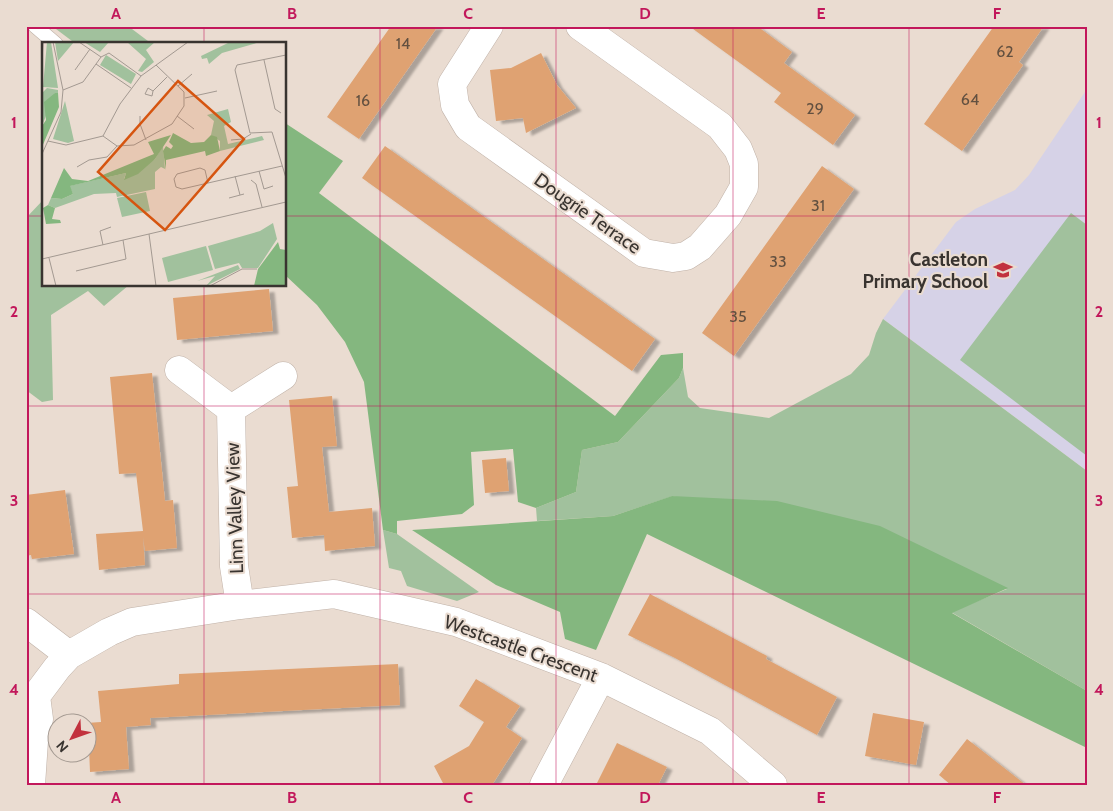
<svg xmlns="http://www.w3.org/2000/svg" width="1113" height="811" font-family="Cabin,sans-serif">
  <defs>
    <filter id="shadow"><feDropShadow dx="5.5" dy="3" stdDeviation="1" flood-color="#0004"/></filter>
  </defs>
  <rect width="100%" height="100%" fill="#eadcd1"/>
  <path fill="#d6d2e7" d="M1087 89V471L883 319 956 222 975 209 1015 190 1029 175Z"/>
  <path fill="#a1c19d" d="M52 26H128L152 44H76Z
    M44 199V285H129L104 306 88 291 51 315 53 400 42 402 26 390V218Z
    M1071 213 1087 225V456L960 360Z
    M883 319 1087 471V691L951 612 1007 589 673 496 613 516 537 521 536 508 576 492 582 450 618 442 679 378 683 368 688 397 700 408 769 418 851 374 869 355 876 333Z
    M383 530 397 534 479 592 457 601 407 586 401 571 389 568Z"/>
  <path fill="#84b77f" d="M285 123 343 161 319 193 615 416 661 355 683 353V368L679 378 618 442 582 450 576 492 536 508 518 502 513 449 471 452 474 505 462 514 397 521V534L383 530 364 382 345 342 317 305 285 275Z
    M672 496 777 501 880 526 1008 588 952 613 1087 691V748L647 534 596 650 565 639 560 612 496 585 412 530 613 516Z"/>
  <path fill="#dfa272" filter="url(#shadow)" d="M391 26H438L359 139 327 117Z
    M689 26H757L792 52 784 63 855 115 833 145 774 102 781 93Z
    M994 26H1044L1019 62 1023 65 962 151 924 124Z
    M541 53 557 85 576 108 526 133 523 118 496 121 490 70 511 68Z
    M385 146 655 339 632 371 362 178Z
    M822 166 854 189 734 356 702 333Z
    M269 289 273 331 177 340 173 298Z
    M152 373 165 501 173 500 177 548 145 551 143 537 145 565 99 570 96 534 143 531 136 473 119 474 110 377Z
    M332 396 337 446 322 447 329 512 372 508 375 546 325 551 324 535 292 538 287 487 298 486 289 400Z
    M506 458 509 491 485 493 482 460Z
    M65 490 74 554 32 559 31 555 26 556V495Z
    M650 594 767 656 766 659 837 697 817 735 675 658 628 635Z
    M398 664 400 705 150 718 151 725 126 727 129 769 90 772 88 724 86 723 101 722 98 691 179 684V674Z
    M476 679 520 706 506 727 522 738 492 785H444L434 766 469 746 484 722 459 706Z
    M873 713 924 722 916 765 865 756Z
    M967 739 1026 785H951L939 775Z
    M617 743 667 767 658 785H596Z"/>
  <g fill="none" stroke-linecap="round" stroke-linejoin="round">
    <g stroke="#c0b2a8" stroke-width="15">
      <path id="lane" d="M35 26 56 44"/>
    </g>
    <g stroke="#c0b2a8" stroke-width="29">
      <path id="street" d="M489 26 452 84 455 105 468 127 644 253 673 258 686 256 700 247 728 215 744 187V164L738 149 720 126 580 26
        M179 370 231 409 283 376
        M231 409 234 566 240 605
        M26 622 69 655
        M31 785 34 741 39 719 36 696 57 668 69 655 109 632 132 622 240 605 334 594 456 622 601 677 710 731 773 785
        M544 785 601 677"/>
    </g>
    <use href="#lane" stroke="#fff" stroke-width="14"/>
    <use href="#street" stroke="#fff" stroke-width="28"/>
  </g>
  <path fill="none" stroke="#c2185b" stroke-width="1" stroke-opacity="0.55" d="M204 26V44M380 26V785M556 26V785M733 26V785M909 26V785M26 216H44M285 216H1087M204 285V785M26 406H1087M26 594H1087"/>
  <defs>
    <g id="school-bare" transform="scale(1.5)"><path d="M0-5L7-2L0 1L-7-2ZM-4 1L0 2.5L4 1V4Q0 6-4 4Z" fill="#c2323e" stroke="#eadcd1" stroke-width="2.5" paint-order="stroke"/></g>
  </defs>
  <g fill-rule="evenodd">
    <use href="#school-bare" x="1003" y="270"/>
  </g>
  <g text-anchor="middle" stroke-width="4" stroke-linejoin="round" paint-order="stroke">
    <g font-size="16" fill="#625040">
      <text x="403" y="49">14</text>
      <text x="1005" y="57">62</text>
      <text x="970" y="105">64</text>
      <text x="363" y="106">16</text>
      <text x="815" y="114">29</text>
      <text x="818" y="211">31</text>
      <text x="778" y="267">33</text>
      <text x="738" y="322">35</text>
    </g>
    <g font-size="19" fill="#393430" stroke="#eadcd1">
      <text transform="translate(588 213) rotate(35)" y="7">Dougrie Terrace</text>
      <text transform="translate(234 508) rotate(-92)" y="7">Linn Valley View</text>
      <text transform="translate(521 648) rotate(20)" y="7">Westcastle Crescent</text>
    </g>
    <g font-size="19" font-weight="bold" fill="#393430" stroke="#eadcd1" text-anchor="end">
      <text x="988" y="266">Castleton<tspan x="988" dy="22">Primary School</tspan></text>
    </g>
  </g>
  <g transform="translate(42 42)">
    <rect width="244" height="244" fill="#eadcd1"/>
    <path d="M5 0H9L16 46 1 45ZM13 0H32L16 19ZM42 0H67L58 10ZM85 0H113L104 8 112 20 100 30 96 29 104 17ZM188 0H218L180 11 167 22 165 16 160 17 159 14ZM64 13 94 32 89 42 58 23ZM5 46 16 48V51H13L0 84V51ZM23 59 32 99 26 101 11 97ZM186 67 189 80 182 84 186 102 220 94 222 98 178 109V99L169 93 172 79 165 73ZM121 104 123 127 119 125 113 130V147L75 155 74 151 52 152 13 166 6 163 9 156 20 157 31 152 27 144 84 131 82 137 113 117ZM104 150 108 169 80 175 75 156ZM231 181 235 197 216 226H200L197 221 173 227 166 204 218 189ZM164 204 171 228 126 240 120 216ZM196 223 198 227 164 244 173 234 155 239Z" fill="#a1c19d"/>
    <path d="M13 51H16L17 65 0 105V84L4 78 2 60ZM131 91 149 101 162 100 169 93 175 95 178 109 164 114 163 109 124 118V128L121 109 124 104 129 107 131 104 127 100ZM129 93 113 117 96 132 82 138 84 131 28 144 31 152 20 157 9 156 22 126 30 137 46 139 112 112 106 100ZM6 163 13 166 10 177 18 178 19 181 4 182 1 166ZM236 200 238 207 244 208V243L212 244 216 227Z" fill="#84b77f"/>
    <path fill="none" stroke="#a39991" stroke-width="1" d="M37 0 59 15M244 13 195 23 193 28 208 91 230 90 244 136M222 18 233 67 239 71M0 20 1 0M33 28 48 7M136 44 150 32M89 46 54 22 59 15 67 11 99 34M21 48 41 40 54 22M111 49 106 46 103 52 110 54 111 49 125 35M143 56 175 49M98 74V82L104 98M135 74 152 87M61 94 75 104 92 103 130 82 142 64V50L114 23M189 98 201 97 209 92M6 99 24 103 61 94 78 62 99 34 146 0M0 112 19 70 21 48 11 0M35 125 47 118 65 115 75 104M217 129 222 147 231 144M193 134 198 153M209 138 214 142 220 165M166 141 163 128 158 126 135 132 132 137 134 145 140 147 240 124M187 156 202 152M107 192 114 244M61 203 58 189 69 185M7 216 14 244M0 217 244 160M34 229 84 217 81 198M168 244 200 227H215"/>
    <path fill="#d65510" fill-opacity="0.15" stroke="#d65510" stroke-width="2.5" d="M136 39 202 97 123 188 56 130Z"/>
    <rect width="244" height="244" fill="none" stroke="#393430" stroke-width="2.5"/>
  </g>
  <rect width="1113" height="811" fill="none" stroke="#eadcd1" stroke-width="55"/>
  <g transform="translate(72 738) rotate(229)"><circle r="24" fill="#eadcd1" stroke="#a39991"/>
  <path d="M0-4L9 19L0 12L-9 19Z" fill="#c2323e"/>
  <text y="-8" font-size="14" font-weight="bold" text-anchor="middle" fill="#393430">N</text>
  </g>
  <rect x="28" y="28" width="1058" height="756" fill="none" stroke="#c2185b" stroke-width="2"/>
  <g font-size="16" text-anchor="middle" font-weight="bold" fill="#c2185b">
    <text x="116" y="19">A</text>
    <text x="292" y="19">B</text>
    <text x="468" y="19">C</text>
    <text x="645" y="19">D</text>
    <text x="821" y="19">E</text>
    <text x="997" y="19">F</text>
    <text x="14" y="128">1</text>
    <text x="1099" y="128">1</text>
    <text x="14" y="317">2</text>
    <text x="1099" y="317">2</text>
    <text x="14" y="506">3</text>
    <text x="1099" y="506">3</text>
    <text x="14" y="695">4</text>
    <text x="1099" y="695">4</text>
    <text x="116" y="803">A</text>
    <text x="292" y="803">B</text>
    <text x="468" y="803">C</text>
    <text x="645" y="803">D</text>
    <text x="821" y="803">E</text>
    <text x="997" y="803">F</text>
  </g>
</svg>
